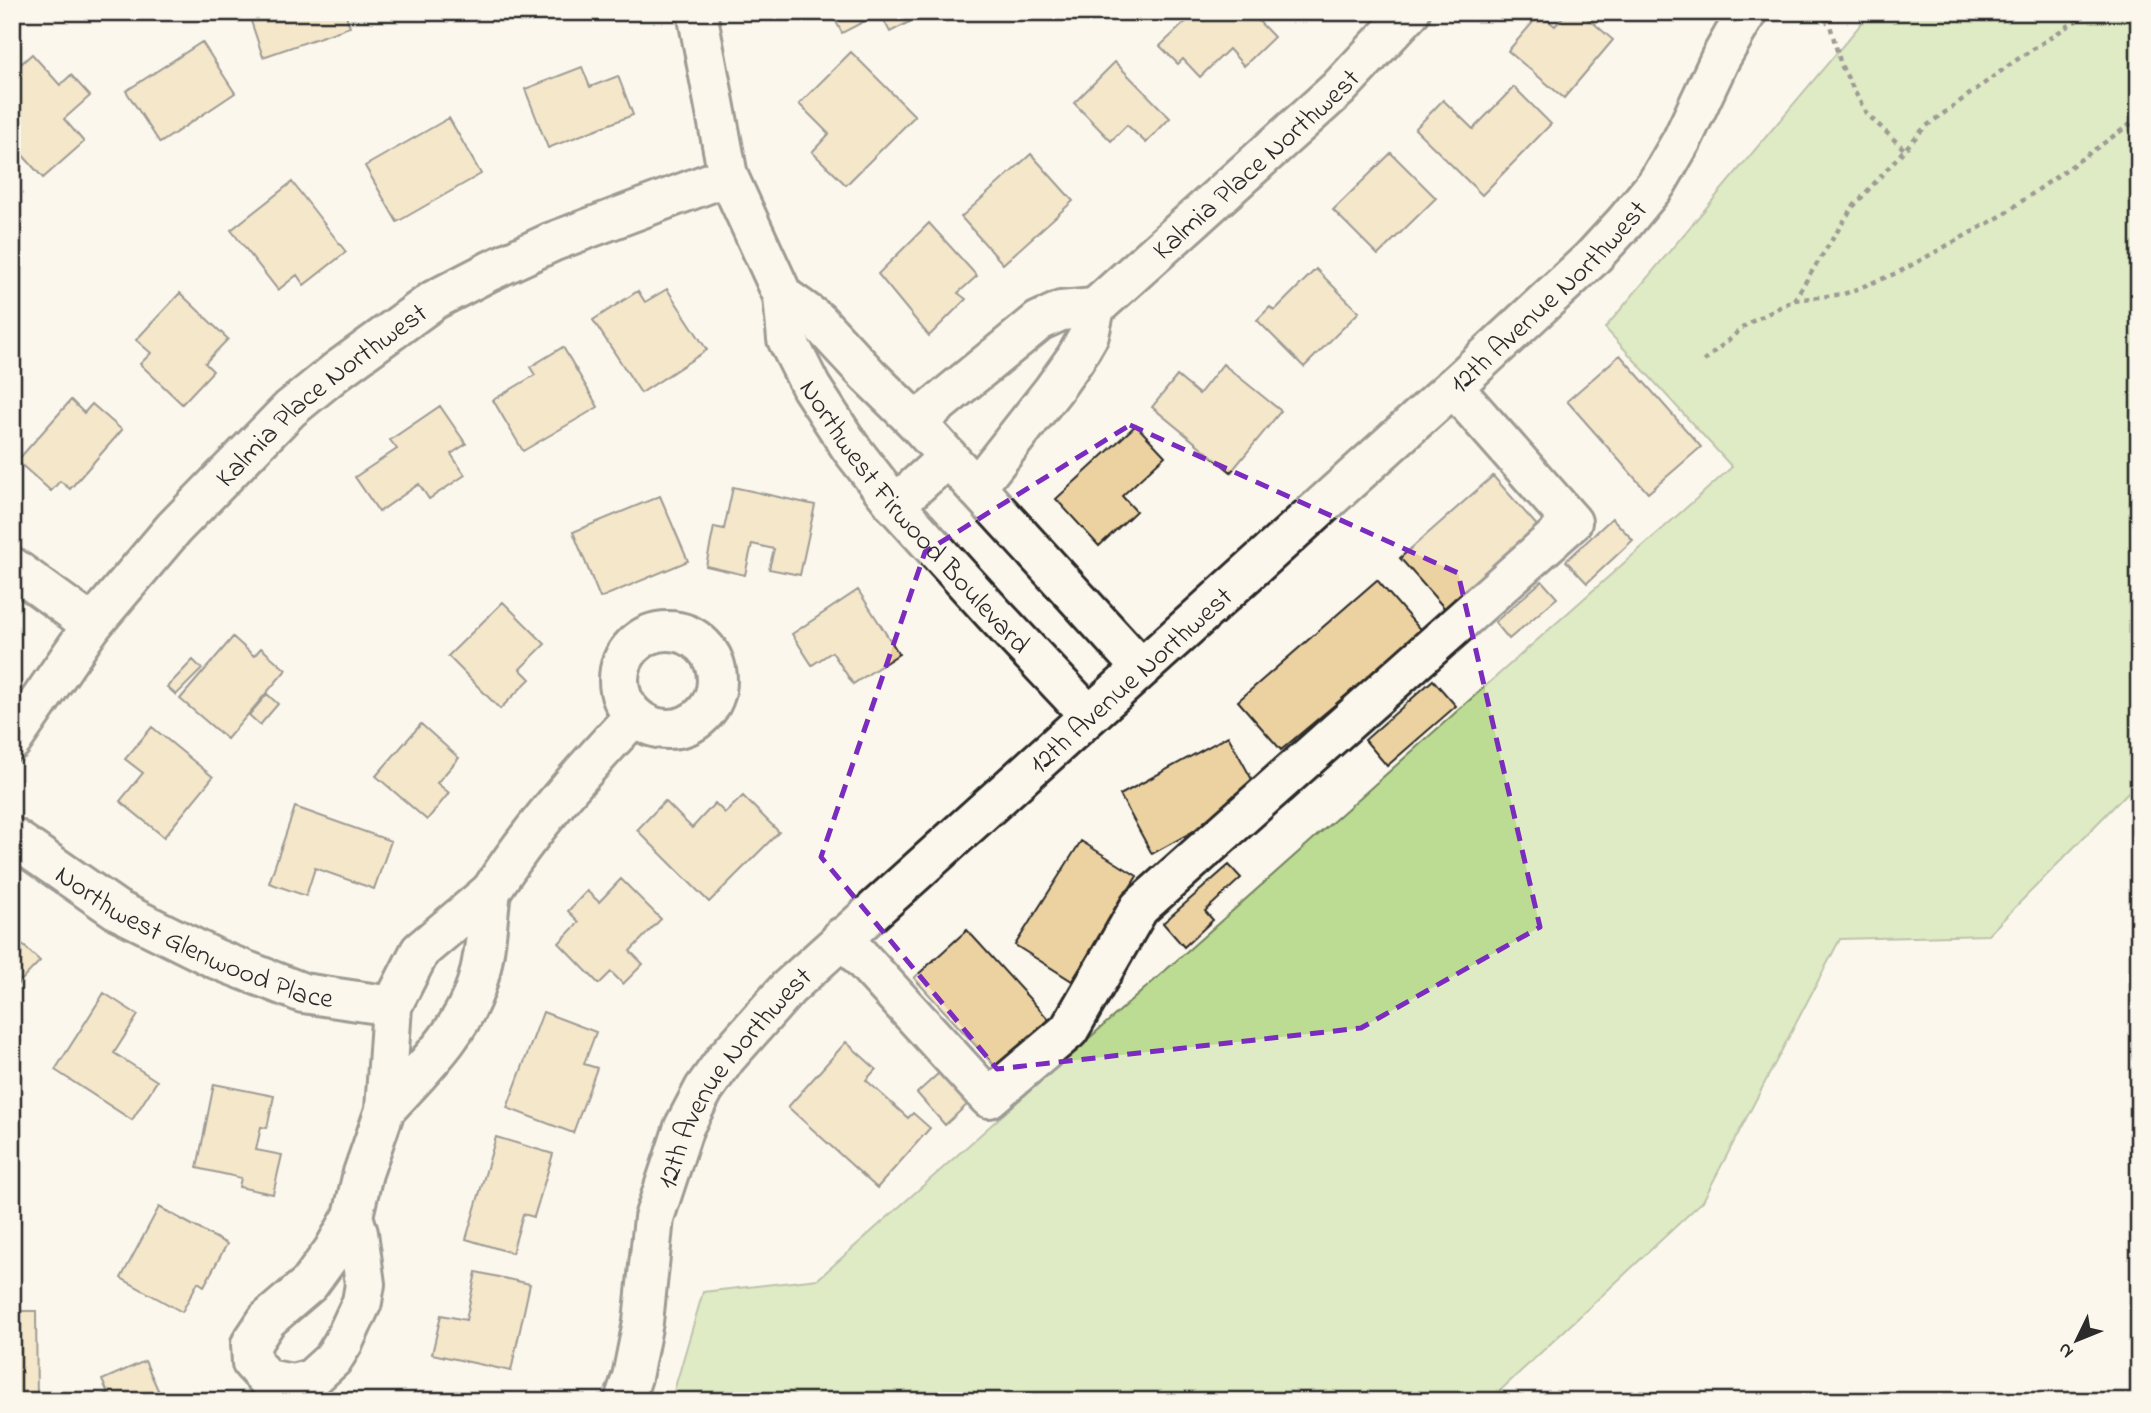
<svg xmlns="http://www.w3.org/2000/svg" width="2151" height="1413" font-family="'Indie Flower',sans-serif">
  <rect width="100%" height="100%" fill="#fbf7ec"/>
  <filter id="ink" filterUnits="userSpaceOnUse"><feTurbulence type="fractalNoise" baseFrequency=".0143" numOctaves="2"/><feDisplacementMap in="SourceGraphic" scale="14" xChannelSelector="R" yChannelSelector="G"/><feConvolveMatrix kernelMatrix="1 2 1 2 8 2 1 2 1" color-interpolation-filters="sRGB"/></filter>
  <g filter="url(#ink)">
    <path fill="#bcdb93" stroke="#74835f" stroke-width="2" d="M1871 12H2139V781L1988 935 1840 939 1703 1201 1489 1401H671L703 1292 818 1279 1732 467 1605 328Z"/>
    <path fill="#edd2a1" stroke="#2b2b2b" stroke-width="2" d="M248 12H345L350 27 263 57Z
      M831 12H929L890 32 880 13 842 33Z
      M1196 12H1250L1274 37 1244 66 1229 49 1200 77 1183 59 1178 64 1160 46Z
      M1567 12H1581L1613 40 1564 98 1508 51 1540 14 1555 26Z
      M202 42 235 93 160 143 126 91Z
      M851 52 915 116 846 185 812 152 829 134 799 104Z
      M32 54 60 85 71 75 90 96 64 119 84 142 43 178 12 143V72Z
      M1115 62 1170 118 1146 143 1127 125 1111 141 1074 103Z
      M582 67 590 87 618 76 633 115 548 148 525 89Z
      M1514 87 1551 124 1482 195 1415 129 1443 100 1473 129Z
      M449 118 481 174 397 222 365 166Z
      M1391 153 1436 198 1378 255 1333 210Z
      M1031 154 1073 201 1003 264 961 217Z
      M292 182 346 252 304 285 297 275 278 290 231 230Z
      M929 223 977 276 958 293 966 299 929 336 878 274Z
      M1316 269 1359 312 1304 367 1257 320 1270 307 1274 311Z
      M667 289 707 350 641 393 593 320 638 291 645 302Z
      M180 293 228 339 205 363 213 371 182 404 140 364 151 353 136 340Z
      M563 347 598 407 523 451 493 400 535 375 530 367Z
      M1620 355 1701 447 1648 493 1567 401Z
      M1223 364 1281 411 1231 472 1152 407 1177 376 1199 394Z
      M71 400 84 413 92 404 122 430 70 489 60 481 51 491 17 461Z
      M440 406 466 444 451 454 465 475 429 499 419 484 379 512 355 477 397 449 390 440Z
      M1136 425 1165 456 1122 496 1136 511 1099 546 1056 499Z
      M1493 476 1540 529 1447 611 1400 558Z
      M733 487 815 505 800 575 769 569 774 549 752 544 745 575 706 566 714 527 724 529Z
      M660 496 688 561 600 598 573 532Z
      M1612 518 1633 540 1587 583 1566 561Z
      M1377 580 1425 635 1400 650 1281 750 1238 701Z
      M1542 581 1557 598 1509 639 1495 622Z
      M858 590 899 654 853 684 832 652 812 665 792 634Z
      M503 602 545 644 520 669 530 679 500 709 448 656Z
      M233 637 254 656 261 648 286 670 227 739 180 699Z
      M193 660 202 669 176 695 167 687Z
      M1433 680 1456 706 1387 766 1365 740Z
      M267 694 278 704 260 725 249 715Z
      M421 724 459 758 437 783 449 793 427 820 376 776Z
      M152 727 213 777 164 837 120 801 143 773 125 759Z
      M1228 736 1260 794 1152 854 1120 795Z
      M743 796 779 832 709 902 637 830 665 801 692 828 715 803 725 813Z
      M295 807 391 841 374 889 315 868 306 896 269 883Z
      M1081 841 1137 876 1072 981 1015 945Z
      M1229 865 1241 878 1205 911 1213 920 1184 947 1163 923Z
      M621 879 661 919 630 951 643 964 623 984 611 972 599 984 559 943 579 922 568 911 587 891 599 902Z
      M967 930 1050 1021 998 1070 914 978Z
      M12 935 40 961 12 990Z
      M104 993 138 1015 114 1053 157 1081 132 1120 55 1070Z
      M543 1012 596 1032 584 1064 597 1068 573 1133 507 1108Z
      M846 1042 876 1069 866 1080 908 1118 913 1113 930 1128 877 1188 788 1107Z
      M940 1072 969 1103 945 1125 917 1093Z
      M214 1084 274 1096 267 1128 261 1127 256 1150 282 1155 273 1194 239 1187 241 1178 197 1168Z
      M496 1137 553 1154 534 1217 523 1214 512 1253 466 1239Z
      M159 1207 227 1244 204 1286 198 1282 182 1312 121 1278Z
      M12 1211 20 1223 12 1227Z
      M476 1272 530 1284 511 1371 432 1354 441 1315 466 1320Z
      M12 1311H36L37 1401H12Z
      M145 1361 163 1401H89L108 1393 102 1380Z"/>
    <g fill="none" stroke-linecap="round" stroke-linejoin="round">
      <g stroke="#2b2b2b" stroke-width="44">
        <g id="minor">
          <path id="s1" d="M697 12 728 176 783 296 787 339 811 387 850 447 895 505 993 613 1089 715"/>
          <path d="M783 296 818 321 868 375 916 422 1141 668"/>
          <path d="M916 422 1039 321 1061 311 1095 308"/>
          <path id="s2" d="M976 488 1053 390 1075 359 1089 335 1095 308 1338 89 1410 12"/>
          <path d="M895 505 948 457"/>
          <path d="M12 567 92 625"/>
          <circle cx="668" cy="680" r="49"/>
          <path id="s3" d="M12 741 92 625 174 528 290 409 338 370 434 300 490 271 552 242 728 176"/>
          <path id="s4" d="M12 837 117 910 216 959 303 993 392 1006"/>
          <path d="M491 891C532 827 582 772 634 716"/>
          <path d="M842 937 989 1098 1069 1030 1139 908 1572 522 1453 387"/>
          <path d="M353 1216 358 1233 365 1284 362 1302 343 1343 333 1359 311 1379 292 1384 267 1379 252 1363 251 1344 267 1320 309 1284 333 1251 353 1216 363 1173 385 1110 392 1006 420 951 491 891C487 920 486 955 477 983 462 1033 419 1072 385 1110"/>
          <path id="s5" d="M624 1401 632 1377 643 1322 654 1218 684 1127 704 1089 726 1058 788 988 1453 387 1591 259 1625 222 1657 183 1682 140 1720 59 1747 12"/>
        </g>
      </g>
      <path stroke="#2b2b2b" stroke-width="4.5" stroke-dasharray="5 5" stroke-linecap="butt" d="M1818 12 1830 25 1841 65 1866 113 1905 150
        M1794 300 1852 208 1925 127 2012 63 2089 12
        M1704 361 1747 324 1794 300 1844 294 1899 272 2001 216 2139 118"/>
      <use href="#minor" stroke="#fbf7ec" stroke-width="38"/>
    </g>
  </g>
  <path d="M0 0H2151V1413H0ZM1130 425 1458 573 1540 927 1361 1028 997 1069 821 857 925 552Z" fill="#fbf7ec" fill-opacity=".55" fill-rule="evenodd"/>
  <path fill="none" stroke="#7b2cbf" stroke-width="5" stroke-dasharray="14 9" stroke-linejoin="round" d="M1130 425 1458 573 1540 927 1361 1028 997 1069 821 857 925 552Z"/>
  <g text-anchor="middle" stroke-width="5" stroke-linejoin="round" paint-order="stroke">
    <g font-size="28" fill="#2b2b2b" stroke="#fbf7ec">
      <text dy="10" stroke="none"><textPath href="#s2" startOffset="434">Kalmia Place Northwest</textPath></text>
      <text dy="10" stroke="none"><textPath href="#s5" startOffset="1484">12th Avenue Northwest</textPath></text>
      <text dy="10" stroke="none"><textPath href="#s3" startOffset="467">Kalmia Place Northwest</textPath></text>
      <text dy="10" stroke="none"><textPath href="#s1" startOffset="562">Northwest Firwood Boulevard</textPath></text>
      <text dy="10" stroke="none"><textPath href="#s5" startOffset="917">12th Avenue Northwest</textPath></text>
      <text dy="10" stroke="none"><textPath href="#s4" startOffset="210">Northwest Glenwood Place</textPath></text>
      <text dy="10" stroke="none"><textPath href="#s5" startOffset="350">12th Avenue Northwest</textPath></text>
    </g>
  </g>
  <rect width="2151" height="1413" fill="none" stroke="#fbf7ec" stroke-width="42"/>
  <rect x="21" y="21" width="2109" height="1371" fill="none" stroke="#2b2b2b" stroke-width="2.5" filter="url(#ink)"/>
  <g transform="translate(2077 1340) rotate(227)" stroke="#fbf7ec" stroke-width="5" paint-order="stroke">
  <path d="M0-5L12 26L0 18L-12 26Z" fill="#2b2b2b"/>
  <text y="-10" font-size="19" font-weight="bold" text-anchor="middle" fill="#2b2b2b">N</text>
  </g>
</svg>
